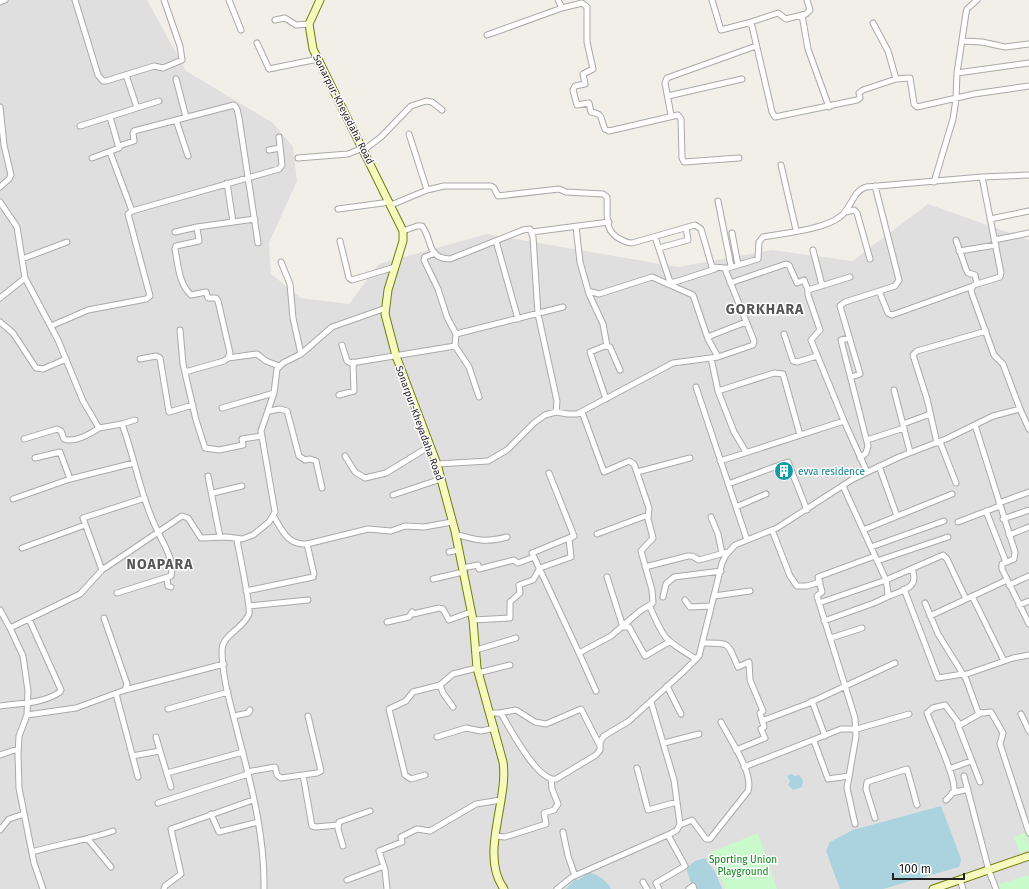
<svg xmlns="http://www.w3.org/2000/svg" width="1029" height="889" font-family="'Fira Sans',sans-serif">
  <rect width="100%" height="100%" fill="#f2efe9"/>
  <path fill="#e0dfdf" d="M0 0H147L186 71 273 123 293 147 297 181 269 243 271 274 301 298 349 304 379 264 487 234 678 267 772 250 852 261 928 204 1029 240V889H0Z"/>
  <path fill="#c8facc" d="M1027 832 1029 850 1020 853 1014 837Z
    M758 833 777 889H725L711 852Z
    M1029 875V889H997L996 885Z"/>
  <path fill="#aad3df" d="M791 774 795 776 799 775 803 780 802 787 793 790 788 785 790 781 787 776Z
    M941 806 960 856 961 861 959 867 883 889H840L826 851 830 842 853 830Z
    M705 858 715 872 722 889H693L686 868 695 861Z
    M589 873C597 873 608 882 611 889H566L575 879 578 880Z"/>
  <g fill="none" stroke-linecap="round" stroke-linejoin="round">
    <g stroke="#a9a9a9" stroke-width="7">
      <path id="street" d="M75 0 98 75 103 81H106L154 66 163 68 182 60 180 46 164 0
        M229 0 241 30
        M558 0 562 8 582 3 587 7V42L593 69 583 74 585 84 575 86 573 90 577 105 589 103 591 112C605 115 599 117 605 129L609 131 678 115 681 119 682 158 684 162 739 158
        M712 0 721 30 748 23 752 26 772 112 775 117 857 100 860 98 859 93 863 90 896 79
        M0 2 5 0
        M802 15 808 49 829 107
        M275 20 285 18 296 25 309 24
        M748 23 778 13 786 19 806 14 810 10 807 0
        M873 23 888 51 896 79 910 78 914 104 917 107 974 94 1029 86
        M487 35 562 8
        M963 41 982 42 1005 47 1029 44
        M257 43 269 69 318 59
        M957 73 1029 63
        M126 75 137 108
        M176 79 186 117
        M668 96 742 79
        M0 107 4 145 11 175 9 179 0 187
        M671 115 665 83 667 78 756 46
        M176 120 188 156
        M80 126 159 101
        M409 134 427 190
        M119 146 134 141 133 133 134 131 234 105 237 109 239 118 258 243
        M269 150 280 148
        M364 150 381 137 411 106 426 101 432 102 442 110
        M92 158 119 148 110 117
        M298 158 348 154 363 148
        M781 165 796 230
        M982 177 1029 175
        M934 182 953 119 956 99 957 73 966 13 967 9 977 0
        M227 183 233 222
        M718 201 731 266
        M0 202 17 227 25 278 58 340 83 401 99 428 122 424C135 459 141 498 158 532 164 545 175 561 171 576L117 593
        M391 205 427 190 444 186H491L494 188 498 196 559 189 566 192 603 194 607 197C608 213 603 231 620 239 624 241 627 243 632 243L695 225 701 229 712 267 726 268
        M338 209 390 202
        M132 211 279 169 282 165 279 137
        M846 212 854 210 857 213 870 259
        M990 219 1029 211
        M576 227 580 262 589 294 603 324 607 346
        M403 231 417 226H422C433 240 426 258 450 259L523 230 530 229 533 237 538 314 557 401 556 412
        M175 232 197 227
        M532 232 609 222
        M732 233 738 265
        M655 237 670 282H675L715 269
        M956 240 966 269 968 273 975 275 977 284
        M994 240 1029 233
        M340 241 349 278 352 280 395 267
        M496 241 518 319
        M659 248 688 240 686 228
        M813 250 822 285
        M959 251 996 245
        M435 253 425 257 424 260 438 289 447 317 456 334
        M22 259 67 242
        M281 262 290 284 293 318 301 354
        M850 277 808 290V295L820 330 811 340 844 421 867 472
        M730 283 786 264 789 265 797 283 804 280 808 290
        M588 291 599 294 652 277 693 295 708 339
        M879 291 888 313 892 315 973 286
        M0 298 25 278
        M0 322 13 333 36 368 43 369 66 359
        M51 326 88 310 146 299 150 296 128 214 132 211 110 152
        M180 330 183 364 196 420 205 448 219 450 243 445 242 439 262 436
        M784 334 793 361 797 362 817 356
        M849 338 841 340 868 446 866 453 860 458
        M342 345 347 361 351 363 455 346
        M718 357 708 339 710 336 746 322
        M228 358 257 354 266 361 279 366
        M711 358 718 391 774 373 783 374 800 435
        M140 359 156 356 160 358 169 412 193 405
        M185 372 224 361 228 358 230 353 218 301 216 298H208L206 292 191 295C179 284 178 265 175 249L176 246 199 241 197 227 255 219
        M851 377 860 374 840 306 845 302 895 286 899 280 875 186
        M696 387 747 540
        M894 390 910 452
        M718 391 734 432 746 452
        M339 395 354 391 353 362
        M479 397 469 367 455 346 456 334 563 307
        M606 399 590 352 605 346 610 347 620 370
        M222 408 274 393
        M1020 409 1029 429
        M269 411 280 409 287 411 299 456 305 460 310 459 316 461 322 488
        M582 412 604 472 629 461 634 464 649 508 648 519 653 538 641 551 652 590 653 603 640 611 611 636 579 653 596 691
        M122 424 135 420
        M903 424 930 414
        M975 425 1015 552 1014 559 1002 564V569L1029 624
        M24 439 57 429 61 431 64 439C74 443 91 434 99 428
        M867 440 904 428
        M940 442 956 483
        M937 443 927 399 913 355 917 351 986 331
        M345 456 355 472 365 478 386 473 430 446
        M35 458 60 452 70 479
        M720 461 844 421
        M437 464 488 461 507 450 534 423 545 415 556 412 568 414H577L673 363 718 357 753 345 754 341 725 269 758 259 759 242 763 237C784 233 824 230 841 216 852 207 852 192 866 187L982 177 1001 273 1000 277 974 285 971 289 972 294 994 355 1003 364 1020 409 993 416 946 439 899 457 853 479 777 528 735 545 726 555 722 563 699 656 683 672 629 721 604 736 600 742V750L596 755 556 779C538 782 510 729 502 715L499 713H491
        M879 466 897 516
        M637 472 690 458
        M208 476 220 537
        M728 484 788 462 807 510
        M213 493 242 486
        M393 495 441 479
        M13 499 70 479 134 463
        M999 503 1029 492
        M736 507 766 494
        M986 511 1006 562
        M274 517C283 532 288 545 307 544L368 529 391 531 405 526 424 527 452 522
        M711 517 718 534 722 553
        M1003 519 1029 510
        M958 522 1000 506
        M772 530 790 576 797 586H807L820 582
        M863 530 952 494
        M455 534C476 540 485 543 507 537
        M597 534 648 515
        M1009 535 1029 527
        M237 540C239 552 251 607 249 614 244 628 222 635 222 650 222 678 231 706 238 734 251 784 265 836 264 889
        M307 544 314 574
        M871 547 944 521
        M22 548 85 525
        M449 552 459 550
        M534 557 579 653
        M877 561 948 537
        M645 567 688 556H692L699 560 728 552
        M462 568 478 565 479 569 514 560 518 563 534 557 532 553 571 537
        M102 570 83 518 145 498
        M607 577 623 627H629L645 656 669 642
        M167 578 168 586 171 587
        M433 579 463 572
        M1009 585 1029 576
        M904 589 938 678 963 674
        M246 591 313 577
        M714 596 750 591
        M972 596 1004 661
        M663 597 666 584 674 577 721 571
        M887 597C902 590 920 589 912 569
        M685 600 690 607 711 606
        M819 603 886 580 943 555 947 559 966 599
        M925 603 938 634 966 679 978 712 983 713 991 712 1003 733 1000 744 1029 833
        M1019 605 1029 601
        M249 606 308 600
        M650 607C664 640 665 640 696 659
        M0 610 10 628
        M930 616 1007 580
        M473 620 510 618V602L520 593 519 585 533 580 540 568 571 557 569 539 574 536 549 473
        M824 621 874 603 887 597 888 593 886 580 843 486
        M387 622 409 617 412 612 413 614 439 608 443 609 449 620 471 612
        M831 638 862 628
        M703 643C731 643 727 642 738 667L749 662 750 680 763 711 760 713 764 727 761 729 765 738 736 750
        M476 650 516 638
        M478 673 510 665
        M964 675 1013 658 1029 655
        M440 685 443 693 453 707
        M667 686 681 714
        M125 690 224 664
        M116 694 138 777
        M812 701 825 736
        M0 706C20 703 42 704 60 692L61 690 29 619
        M168 709 228 692
        M499 713 516 710 535 722 546 724 581 709 600 746
        M1021 714 1029 731
        M27 715 76 708 125 690 127 684 104 618
        M234 716 248 713 250 710
        M762 721 807 704 895 663
        M958 725 980 782
        M156 737 160 751
        M437 737 466 728 481 731 495 728
        M814 741 828 779 849 776
        M664 743 699 734
        M0 755 18 749
        M132 756 160 751 171 787
        M744 767 841 729H857L909 714
        M637 768 648 810 677 802
        M949 769 971 761
        M247 772 275 767 277 775 281 778 317 773 321 771 308 716
        M167 773 243 752
        M303 775 312 826 316 827 338 825
        M425 775 411 779 405 775 389 709 406 701 413 692 440 685 453 674 477 668
        M964 776 989 871 996 889
        M952 793 968 789
        M946 800C949 797 953 794 954 790 956 777 932 727 927 713L933 708 945 705 960 725 981 713
        M158 803 248 774
        M211 814 219 832 258 822
        M875 818 866 789 867 782 907 769 917 805
        M855 824 847 788 856 736 855 718 817 596 822 592 818 577 875 556
        M680 825 692 820 706 839H710L748 791C754 773 729 738 721 722
        M0 830 9 819 24 814
        M563 832 568 856 575 876
        M496 836 505 837 546 824 544 813 554 810 558 804 552 789 551 779
        M88 839 111 867
        M343 846 338 829 339 822 370 811
        M32 852C59 844 87 840 113 831
        M347 880 384 866
        M960 880 963 889
        M643 882 647 889
        M43 889 34 863 19 788 18 754 19 736 27 715 28 691 23 656 10 628 80 594 102 570 182 516 188 518 201 538 227 537 242 539 253 535 269 522 275 512 261 431 274 393 277 369 283 363 301 354 332 327 386 308
        M164 889 165 886 181 874 171 829 253 800
        M387 889 385 870 379 851 402 842 401 837 417 829 430 831 476 804 501 800
        M557 889 572 877 672 833 677 830 680 824 674 780 651 702
        M659 889 656 883 685 866 668 835
        M689 889 693 886 694 889"/>
    </g>
    <g stroke="#707d05" stroke-width="9">
      <path id="secondary" d="M320 0 309 24 313 49 403 231V241L388 290 385 314 396 356 437 464 455 531 473 620 477 668 503 762C509 800 479 855 504 889
        M933 889 1029 856"/>
    </g>
    <use href="#street" stroke="#fff" stroke-width="5"/>
    <use href="#secondary" stroke="#f7fabf" stroke-width="7"/>
  </g>
  <defs>
    <g id="building-disc" transform="scale(1)"><circle r="9.5" fill="#0f9aa8" stroke="#fff"/><path d="M-4-6H4V6H1V3H-1V6H-4ZM-2.5-4.3h1.7v1.8h-1.7ZM.8-4.3h1.7v1.8H.8ZM-2.5-1h1.7V.8h-1.7ZM.8-1h1.7V.8H.8Z" fill="#fff"/></g>
  </defs>
  <g fill-rule="evenodd">
    <use href="#building-disc" x="784" y="471"/>
  </g>
  <g text-anchor="middle" stroke-width="3" stroke-linejoin="round" paint-order="stroke">
    <g font-size="10" fill="#222" stroke="#fff">
      <text transform="translate(344 109) rotate(63)" y="4">Sonarpur-Kheyadaha Road</text>
      <text transform="translate(420 423) rotate(70)" y="4">Sonarpur-Kheyadaha Road</text>
    </g>
    <g font-size="10" fill="#0d838f" stroke="#fff" text-anchor="start">
      <text x="798" y="475">evva residence</text>
    </g>
    <g font-size="10" fill="#0c8416" stroke="#fff">
      <text x="743" y="863">Sporting Union<tspan x="743" dy="12">Playground</tspan></text>
    </g>
    <g font-size="14" font-weight="bold" letter-spacing="1" fill="#555" stroke="#fff">
      <text x="765" y="314">GORKHARA</text>
      <text x="160" y="569">NOAPARA</text>
    </g>
  </g>
  <path d="M893 873v6h71v-6" fill="none" stroke="#222222" stroke-width="2"/>
  <text x="899" y="873" font-size="12" fill="#222222" stroke="#ffffff" stroke-width="3" paint-order="stroke">100 m</text>
</svg>
